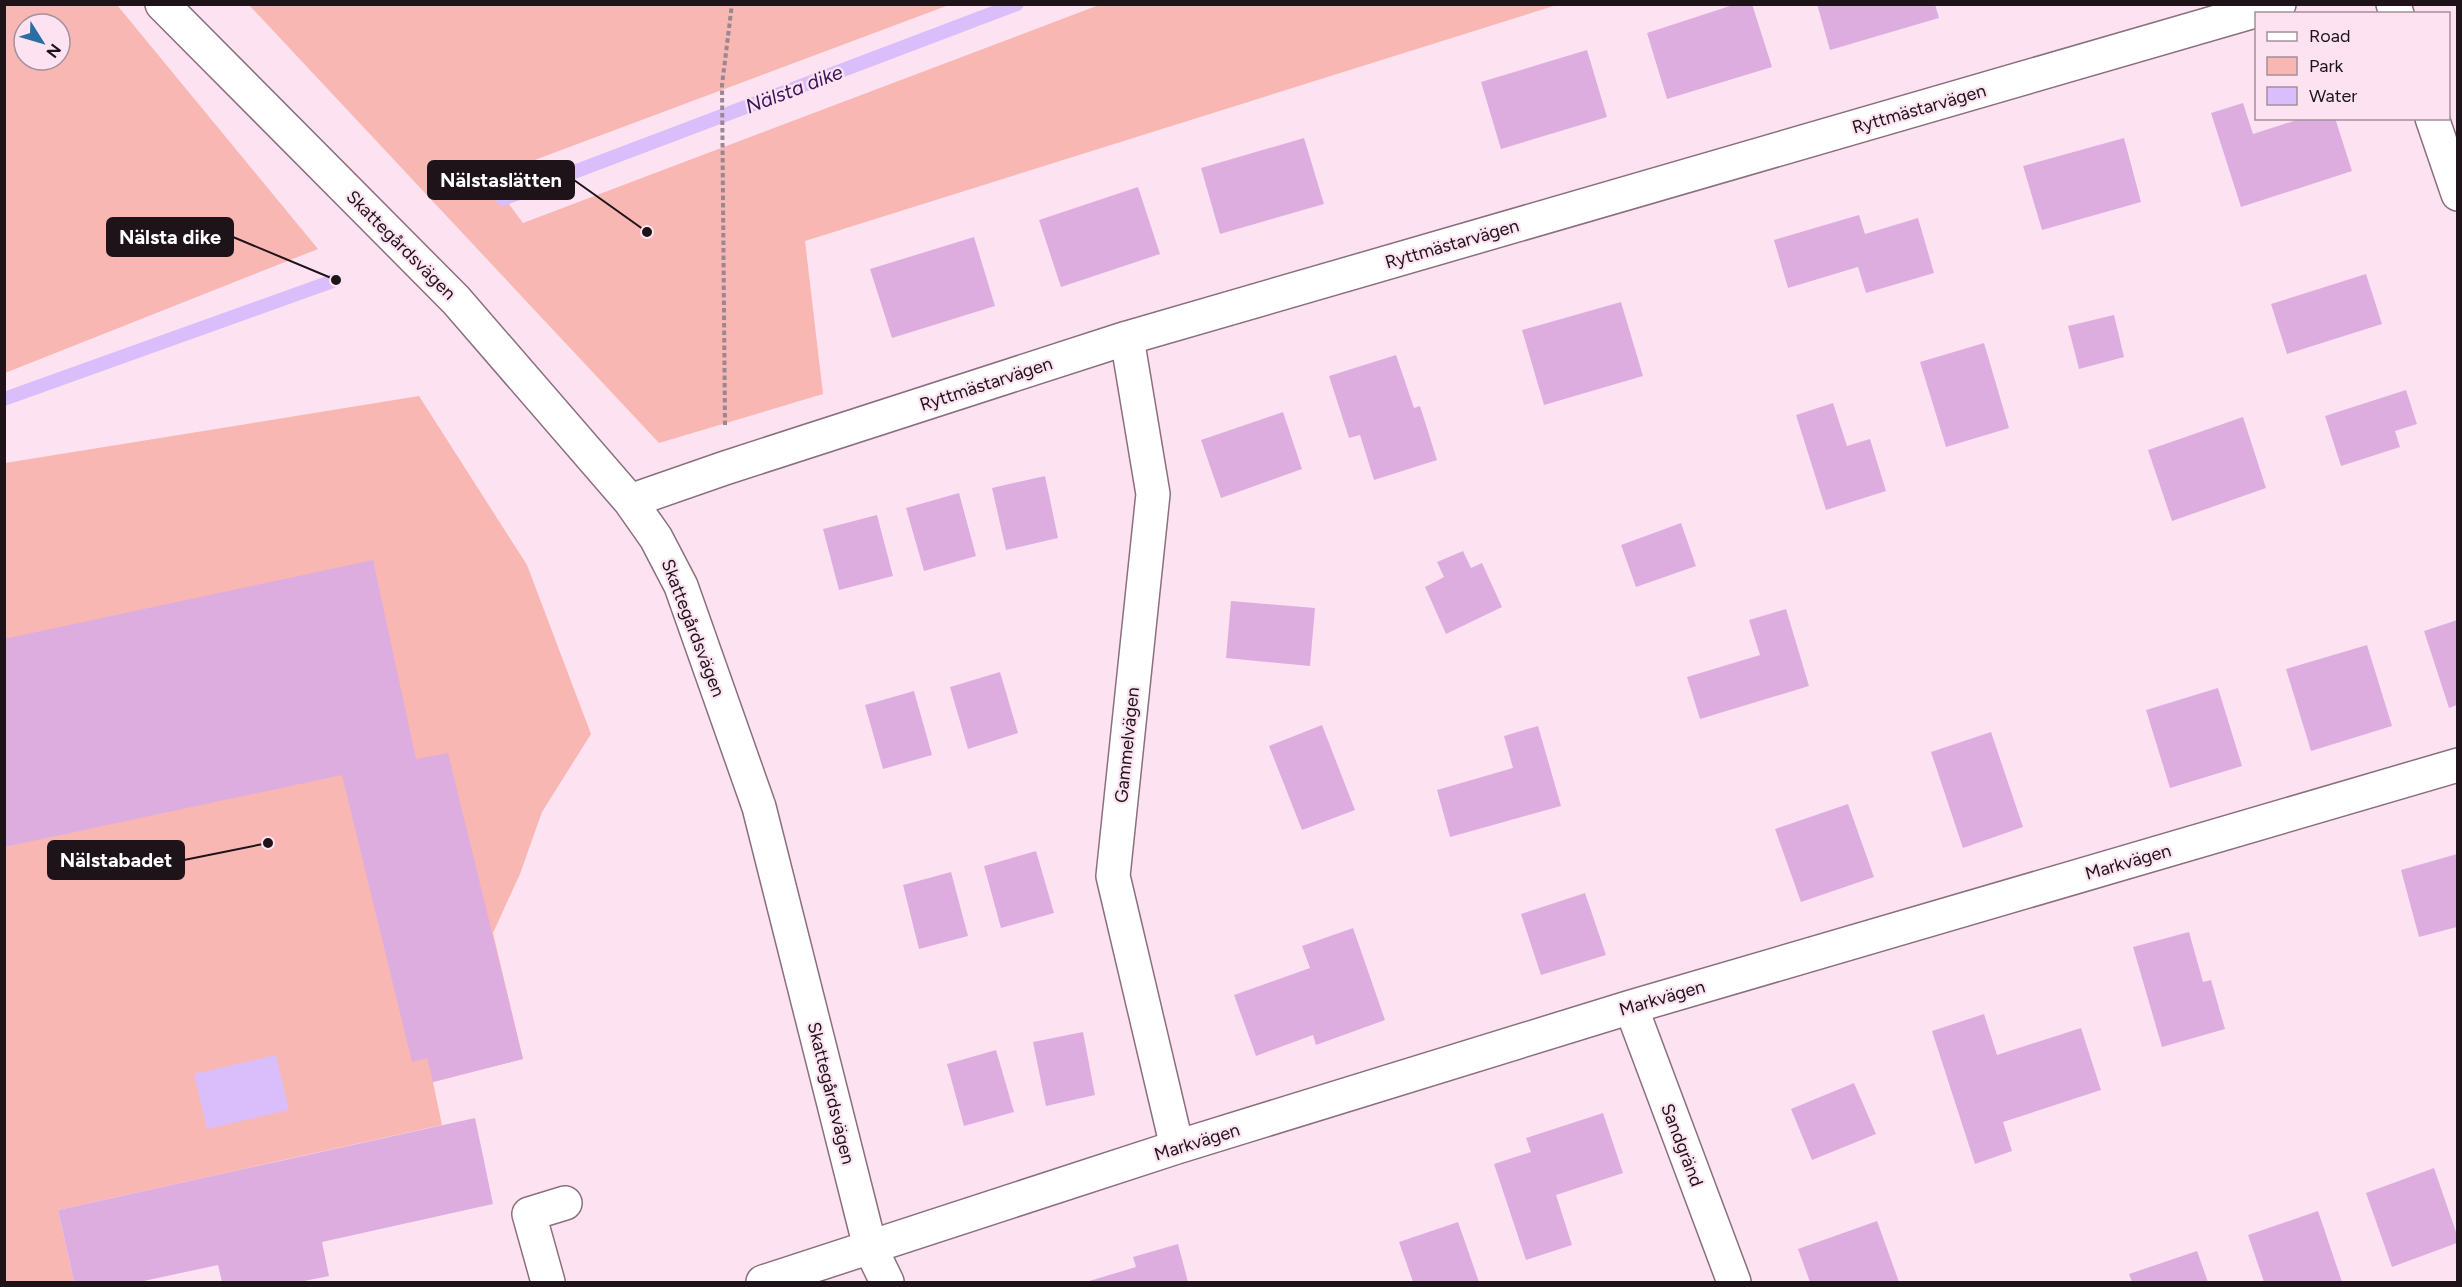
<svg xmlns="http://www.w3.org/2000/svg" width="2462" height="1287" font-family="Figtree,sans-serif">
  <rect width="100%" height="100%" fill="#fde3f1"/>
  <path fill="#f8b7b2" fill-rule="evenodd" d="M5 4 117 5 318 249 5 373ZM24 24H60V60H24Z
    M249 5H949L489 177 523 223 1099 5H1557L805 241 823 394 659 443Z
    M419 396 527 565 591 734 542 812 520 874 493 933 523 1059 433 1082 442 1125 58 1210 74 1282H5V463Z"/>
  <path fill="#dabefb" d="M276 1055 289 1110 207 1129 194 1074Z"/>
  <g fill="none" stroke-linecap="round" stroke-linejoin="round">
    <path stroke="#dabefb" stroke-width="14" d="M503 199 1017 4
      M4 399 336 280"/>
  </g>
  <path fill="#deade0" d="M1736 4H1752L1772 67 1667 99 1647 33Z
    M1817 4H1935L1939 18 1830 50Z
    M1587 50 1607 117 1501 149 1481 82Z
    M2243 103 2253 134 2303 118H2335L2352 171 2241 207 2211 113Z
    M1304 138 1324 204 1220 234 1201 168Z
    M2124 138 2141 202 2042 230 2023 166Z
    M1138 187 1160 254 1061 287 1039 220Z
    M1859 215 1865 234 1918 218 1934 273 1866 293 1858 267 1788 288 1774 240Z
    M974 237 995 306 892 338 870 269Z
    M2366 274 2382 324 2287 354 2271 304Z
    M1621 302 1643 376 1544 405 1522 330Z
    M2114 315 2124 357 2079 369 2068 326Z
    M1984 343 2009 428 1946 447 1920 362Z
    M1396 355 1414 408 1420 406 1437 460 1374 480 1360 435 1349 438 1329 376Z
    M2406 390 2417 424 2395 431 2400 447 2341 466 2325 416Z
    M1833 403 1847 446 1870 439 1886 491 1826 510 1796 415Z
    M1283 412 1302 469 1221 498 1201 440Z
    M2243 417 2266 488 2172 521 2148 450Z
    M1045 476 1058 538 1006 550 992 488Z
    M959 493 976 556 924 571 906 508Z
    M877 515 893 576 839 590 823 529Z
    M1681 523 1696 566 1636 587 1621 545Z
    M1463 551 1471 568 1482 563 1502 607 1446 634 1425 587 1444 577 1437 562Z
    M373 560 416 759 448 753 523 1059 433 1082 427 1058 412 1062 342 775 4 847V639Z
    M1231 601 1315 608 1310 666 1226 658Z
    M1786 609 1809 686 1700 719 1687 677 1760 655 1749 620Z
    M2457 620V705L2449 708 2424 631Z
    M2367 645 2392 726 2311 751 2286 669Z
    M1000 672 1018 733 968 749 950 687Z
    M2218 688 2242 766 2170 788 2146 710Z
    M914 691 932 755 883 769 865 705Z
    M1322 725 1355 810 1302 830 1269 746Z
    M1538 726 1561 806 1450 837 1437 790 1513 768 1504 736Z
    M1991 732 2023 827 1963 848 1931 752Z
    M1848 804 1874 877 1801 902 1775 829Z
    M1036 851 1054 913 1001 928 984 866Z
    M2457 854V927L2419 937 2401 870Z
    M951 872 968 936 919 949 903 885Z
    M1585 893 1606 955 1541 975 1521 914Z
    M1353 928 1385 1020 1316 1045 1313 1035 1256 1056 1234 995 1310 968 1302 946Z
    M2189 932 2203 982 2211 980 2225 1029 2162 1047 2133 947Z
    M1984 1014 1997 1055 2081 1028 2101 1090 2003 1122 2012 1151 1975 1164 1932 1031Z
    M1083 1032 1095 1095 1046 1106 1033 1042Z
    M996 1050 1014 1112 964 1126 947 1064Z
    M1854 1083 1876 1134 1812 1160 1791 1109Z
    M1603 1113 1623 1173 1556 1195 1572 1245 1526 1260 1494 1164 1531 1152 1526 1138Z
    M475 1118 493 1204 322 1242 329 1276 299 1282H222L218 1265 139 1282H74L58 1210Z
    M2434 1168 2457 1235V1243L2392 1267 2366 1193Z
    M2318 1211 2342 1282H2264L2248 1235Z
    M1877 1221 1899 1282H1810L1798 1249Z
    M1458 1222 1479 1282H1413L1399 1242Z
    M1178 1244 1188 1282H1086L1136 1267 1133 1257Z
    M2197 1251 2208 1282H2132L2129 1274Z"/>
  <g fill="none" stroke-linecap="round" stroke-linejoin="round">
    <g stroke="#8b6f7e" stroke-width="36">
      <path id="minor" d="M162 4 456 300 630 501 656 538 681 586 759 807 870 1247 887 1282
        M2393 4 2397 14
        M2432 118 2458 194
        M1127 338 1153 494 1113 876 1177 1147
        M630 501 725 468 1127 338 2279 4
        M1631 1007 1734 1282
        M548 1282 529 1214 565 1203
        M763 1282 1177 1147 1631 1007 2458 765"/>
    </g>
    <path stroke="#9a8791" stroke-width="4" stroke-dasharray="4.5 3" stroke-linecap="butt" d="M725 425 722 85 732 4"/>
    <use href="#minor" stroke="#fff" stroke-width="33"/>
  </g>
  <g text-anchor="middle" stroke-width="4.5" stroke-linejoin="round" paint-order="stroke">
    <g font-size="18" fill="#1d1319" stroke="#fde3f1">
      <text transform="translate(1919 109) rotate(-16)" y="6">Ryttmästarvägen</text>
      <text transform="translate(1452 244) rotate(-16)" y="6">Ryttmästarvägen</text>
      <text transform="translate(401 245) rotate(45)" y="6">Skattegårdsvägen</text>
      <text transform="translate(986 384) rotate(-18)" y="6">Ryttmästarvägen</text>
      <text transform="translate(693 628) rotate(69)" y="6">Skattegårdsvägen</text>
      <text transform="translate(1127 745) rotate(-84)" y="6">Gammelvägen</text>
      <text transform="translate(2128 862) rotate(-16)" y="6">Markvägen</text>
      <text transform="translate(1662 998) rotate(-16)" y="6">Markvägen</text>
      <text transform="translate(831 1093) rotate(76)" y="6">Skattegårdsvägen</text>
      <text transform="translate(1197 1142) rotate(-17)" y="6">Markvägen</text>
      <text transform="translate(1682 1145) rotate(69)" y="6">Sandgränd</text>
    </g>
    <g font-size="20" font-style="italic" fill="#391358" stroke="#fde3f1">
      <text transform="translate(794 89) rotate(-21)" y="7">Nälsta dike</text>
    </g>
  </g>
  <path fill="none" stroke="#1d1319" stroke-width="2" d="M647 232L574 180M336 280L233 237M268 843L184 860"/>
  <g fill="#1d1319" stroke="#fde3f1" stroke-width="2">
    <circle cx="647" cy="232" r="6"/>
    <circle cx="336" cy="280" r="6"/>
    <circle cx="268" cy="843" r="6"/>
  </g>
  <g fill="#1d1319" stroke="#1d1319" stroke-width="2">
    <rect x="428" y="161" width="146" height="38" rx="6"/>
    <rect x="107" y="218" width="126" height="38" rx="6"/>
    <rect x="48" y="841" width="136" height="38" rx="6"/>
  </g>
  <g font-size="20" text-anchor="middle" font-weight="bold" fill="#fff">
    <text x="501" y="187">Nälstaslätten</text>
    <text x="170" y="244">Nälsta dike</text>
    <text x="116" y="867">Nälstabadet</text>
  </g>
  <rect width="2462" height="1287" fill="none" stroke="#1d1319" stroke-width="12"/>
  <rect x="2255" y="12" width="195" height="108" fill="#fde3f1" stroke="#a3909b" stroke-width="1.5"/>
  <rect x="2267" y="32" width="30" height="9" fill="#ffffff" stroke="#a3909b" stroke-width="1.5"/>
  <text x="2309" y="42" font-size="18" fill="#1d1319">Road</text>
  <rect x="2267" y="57" width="30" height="18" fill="#f8b7b2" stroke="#a3909b" stroke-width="1.5"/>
  <text x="2309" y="72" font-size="18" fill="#1d1319">Park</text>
  <rect x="2267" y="87" width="30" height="18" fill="#dabefb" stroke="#a3909b" stroke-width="1.5"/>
  <text x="2309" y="102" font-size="18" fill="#1d1319">Water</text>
  <g transform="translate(42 42) rotate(127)"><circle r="28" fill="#fde3f1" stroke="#a3909b" stroke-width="1.5"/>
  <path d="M0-4.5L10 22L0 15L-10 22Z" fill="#2b6ea4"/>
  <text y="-9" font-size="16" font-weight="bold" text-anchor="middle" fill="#1d1319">N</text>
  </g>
</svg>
